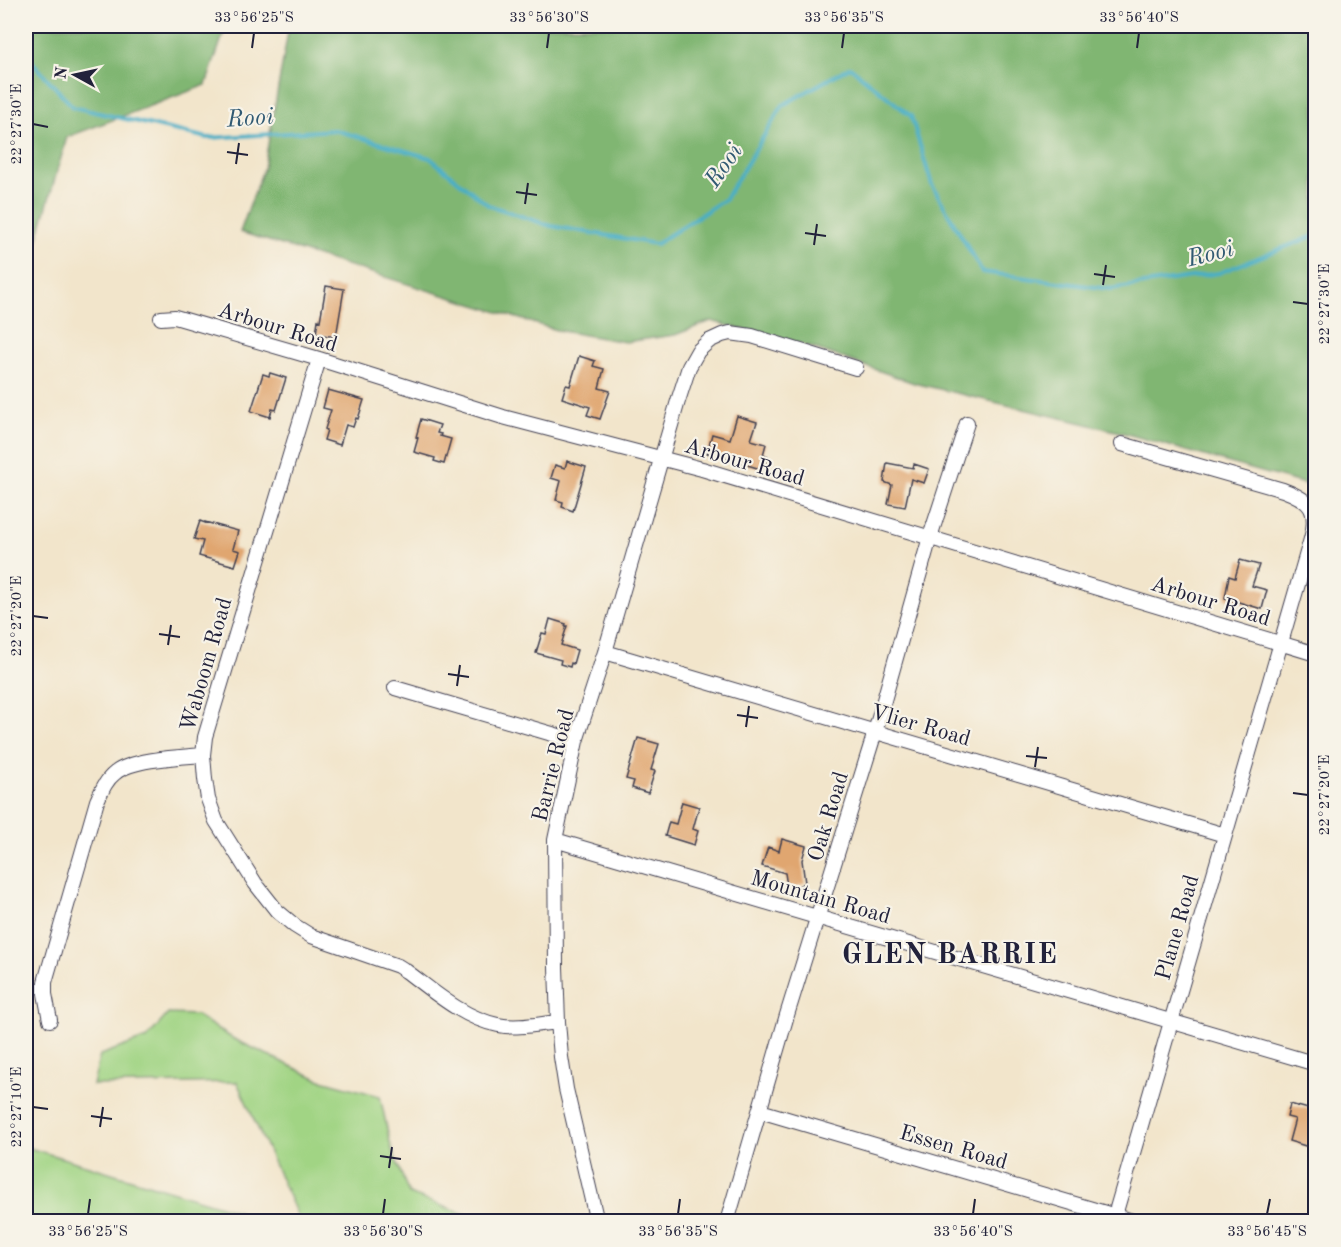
<svg xmlns="http://www.w3.org/2000/svg" width="1341" height="1247" font-family="'Old Standard TT',serif">
  <rect width="100%" height="100%" fill="#f7f3e8"/>
  <filter id="ink" filterUnits="userSpaceOnUse"><feTurbulence type="fractalNoise" baseFrequency=".0167" numOctaves="2"/><feDisplacementMap in="SourceGraphic" scale="12" xChannelSelector="R" yChannelSelector="G"/><feConvolveMatrix kernelMatrix="1 2 1 2 8 2 1 2 1" color-interpolation-filters="sRGB"/></filter>
  <filter id="wash" filterUnits="userSpaceOnUse"><feTurbulence type="fractalNoise" baseFrequency=".008" numOctaves="4" result="noise"/><feDisplacementMap in="SourceGraphic" scale="24" xChannelSelector="R" yChannelSelector="G"/><feGaussianBlur stdDeviation="1.35" result="paint"/><feColorMatrix in="noise" values="0 0 0 0 0 0 0 0 0 0 0 0 0 0 0 0 0 1.4 0 .05"/><feComposite in="paint" operator="in"/></filter>
  <g filter="url(#wash)">
    <rect width="100%" height="100%" fill="#f2e5cb"/>
    <path fill="#a1d484" stroke="#627b60" stroke-width="1.5" d="M168 1014 196 1015 232 1038 318 1079 380 1096 391 1147 409 1194 470 1216 475 1221H300L237 1082 93 1085 100 1055 147 1038Z
      M26 1147 270 1221H26Z"/>
    <path fill="#80b672" stroke="#516c56" stroke-width="1.5" d="M26 26H226L206 85 67 137 26 278Z
      M289 26H1315V487L1120 432 914 383 811 347 711 321 675 335 625 342 556 330 240 232 264 167Z"/>
    <g fill="none" stroke-linecap="round" stroke-linejoin="round">
      <path stroke="#47aec6" stroke-width="4" d="M26 55 73 107 208 138 335 130 430 158 488 205 551 226 656 244 725 199 783 105 850 67 911 116 932 185 982 272 1110 289 1219 273 1316 235"/>
    </g>
    <g id="blocks">
      <path fill="#e0a670" d="M326 286 344 289 336 337 316 334 318 320 320 321Z
        M579 356 595 361 593 366 604 369 599 388 610 391 600 419 587 415 590 407 562 398 566 385 570 386Z
        M270 373 286 378 276 410 272 409 270 417 251 411 263 374 269 376Z
        M328 390 364 400 358 419 356 418 353 427 346 425 340 445 324 440 327 430 325 429 331 410 323 408Z
        M737 416 757 422 751 440 766 444 763 455 768 457 764 470 707 453 712 434 730 439Z
        M421 419 440 425 437 433 441 434 440 436 451 439 444 464 434 461 435 458 414 452 418 438 416 437Z
        M567 461 586 467 573 511 562 507 563 502 556 500 561 481 551 478 555 465 565 468Z
        M887 463 913 468 914 464 929 469 924 483 911 479 905 507 888 504 892 485 884 482Z
        M200 521 205 523V522L238 531 233 549 240 551 235 566 199 556 203 541 194 539Z
        M1240 560 1259 565 1252 586 1267 590 1262 609 1225 598 1229 576 1235 578Z
        M550 619 566 624 565 626H567L561 645 577 650 573 664 571 663 570 667 560 664 561 660 536 653 542 633 546 634Z
        M638 738 659 744 651 770 655 771 648 793 632 788 634 781 626 779Z
        M682 802 699 807 693 829 698 831 694 845 665 836 669 822 676 824Z
        M782 839 806 846 802 860 805 883 797 887 787 886 785 873 762 866 768 847 779 851Z
        M1290 1104 1316 1111V1123L1309 1147 1289 1141 1295 1119 1287 1117Z"/>
    </g>
  </g>
  <g filter="url(#ink)">
    <use href="#blocks" fill-opacity="0" stroke="#413f51" stroke-width="1.5"/>
    <g fill="none" stroke-linecap="round" stroke-linejoin="round">
      <g stroke="#413f51" stroke-width="16">
        <path id="street" d="M161 318 175 317 319 359 503 417 702 469 1316 654
          M319 359 205 737 203 755 205 779 208 799 216 821 255 883 277 911 295 926 311 936 398 966 406 971C433 991 463 1018 498 1025 517 1029 538 1024 558 1022
          M605 652 1225 835
          M395 688 576 741
          M555 840 1316 1064
          M50 1020 45 994V982L97 801C102 790 106 780 115 773 132 759 180 757 203 755
          M760 1111 1136 1222
          M597 1222 566 1089 561 1057 558 1022 556 967 555 840 576 741 605 652 678 401 689 367 698 351 709 341 722 335 730 333 752 336 856 368
          M727 1222 787 1015 875 732 930 537 967 423
          M1113 1222 1311 539C1319 509 1310 500 1283 490L1122 444"/>
      </g>
      <use href="#street" stroke="#fff" stroke-width="14"/>
    </g>
  </g>
  <path fill="none" stroke="#22223b" stroke-width="2" d="M252 48 254 33M547 48 549 33M842 48 844 33M1137 48 1139 33M33 124 48 127M227 152 248 155M236 164 239 143M516 192 537 195M525 204 528 183M805 233 826 236M814 245 817 224M1094 274 1115 277M1103 285 1106 265M1293 302 1308 304M33 616 48 618M159 634 180 637M168 645 171 625M448 674 469 677M457 686 460 665M737 715 758 718M746 727 749 706M1026 756 1047 758M1035 767 1038 747M1293 793 1308 795M33 1107 48 1109M91 1116 112 1119M100 1127 103 1107M380 1156 401 1159M389 1168 392 1147M88 1214 90 1199M383 1214 385 1199M678 1214 680 1199M973 1214 975 1199M1267 1214 1270 1199"/>
  <g text-anchor="middle" stroke-width="4.5" stroke-linejoin="round" paint-order="stroke">
    <g font-size="22" fill="#22223b" stroke="#f7f3e8">
      <text transform="translate(278 326) rotate(17)" y="8">Arbour Road</text>
      <text transform="translate(745 461) rotate(16)" y="8">Arbour Road</text>
      <text transform="translate(1211 600) rotate(17)" y="8">Arbour Road</text>
      <text transform="translate(205 664) rotate(-74)" y="8">Waboom Road</text>
      <text transform="translate(921 724) rotate(16)" y="8">Vlier Road</text>
      <text transform="translate(552 765) rotate(-76)" y="8">Barrie Road</text>
      <text transform="translate(827 816) rotate(-73)" y="8">Oak Road</text>
      <text transform="translate(821 896) rotate(16)" y="8">Mountain Road</text>
      <text transform="translate(1176 927) rotate(-74)" y="8">Plane Road</text>
      <text transform="translate(954 1146) rotate(16)" y="8">Essen Road</text>
    </g>
    <g font-size="24" font-style="italic" fill="#315a73" stroke="#f7f3e8">
      <text transform="translate(250 117) rotate(-4)" y="8">Rooi</text>
      <text transform="translate(723 165) rotate(-55)" y="8">Rooi</text>
      <text transform="translate(1210 253) rotate(-14)" y="8">Rooi</text>
    </g>
    <g font-size="28" font-weight="bold" letter-spacing="1.5" fill="#22223b" stroke="#f7f3e8">
      <text x="950" y="963">GLEN BARRIE</text>
    </g>
  </g>
  <rect width="1341" height="1247" fill="none" stroke="#f7f3e8" stroke-width="66"/>
  <g transform="translate(75 75) rotate(278)" stroke="#f7f3e8" stroke-width="4.5" paint-order="stroke">
  <path d="M0-4.5L10 22L0 15L-10 22Z" fill="#22223b"/>
  <text y="-9" font-size="16" font-weight="bold" text-anchor="middle" fill="#22223b">N</text>
  </g>
  <rect x="33" y="33" width="1275" height="1181" fill="none" stroke="#22223b" stroke-width="2"/>
  <g font-size="15" text-anchor="middle" fill="#22223b">
    <text x="254" y="22">33°56'25"S</text>
    <text x="549" y="22">33°56'30"S</text>
    <text x="844" y="22">33°56'35"S</text>
    <text x="1139" y="22">33°56'40"S</text>
    <text transform="translate(16 124) rotate(-90)" y="5">22°27'30"E</text>
    <text transform="translate(1324 304) rotate(-90)" y="5">22°27'30"E</text>
    <text transform="translate(16 616) rotate(-90)" y="5">22°27'20"E</text>
    <text transform="translate(1324 795) rotate(-90)" y="5">22°27'20"E</text>
    <text transform="translate(16 1107) rotate(-90)" y="5">22°27'10"E</text>
    <text x="88" y="1236">33°56'25"S</text>
    <text x="383" y="1236">33°56'30"S</text>
    <text x="678" y="1236">33°56'35"S</text>
    <text x="973" y="1236">33°56'40"S</text>
    <text x="1267" y="1236">33°56'45"S</text>
  </g>
</svg>
